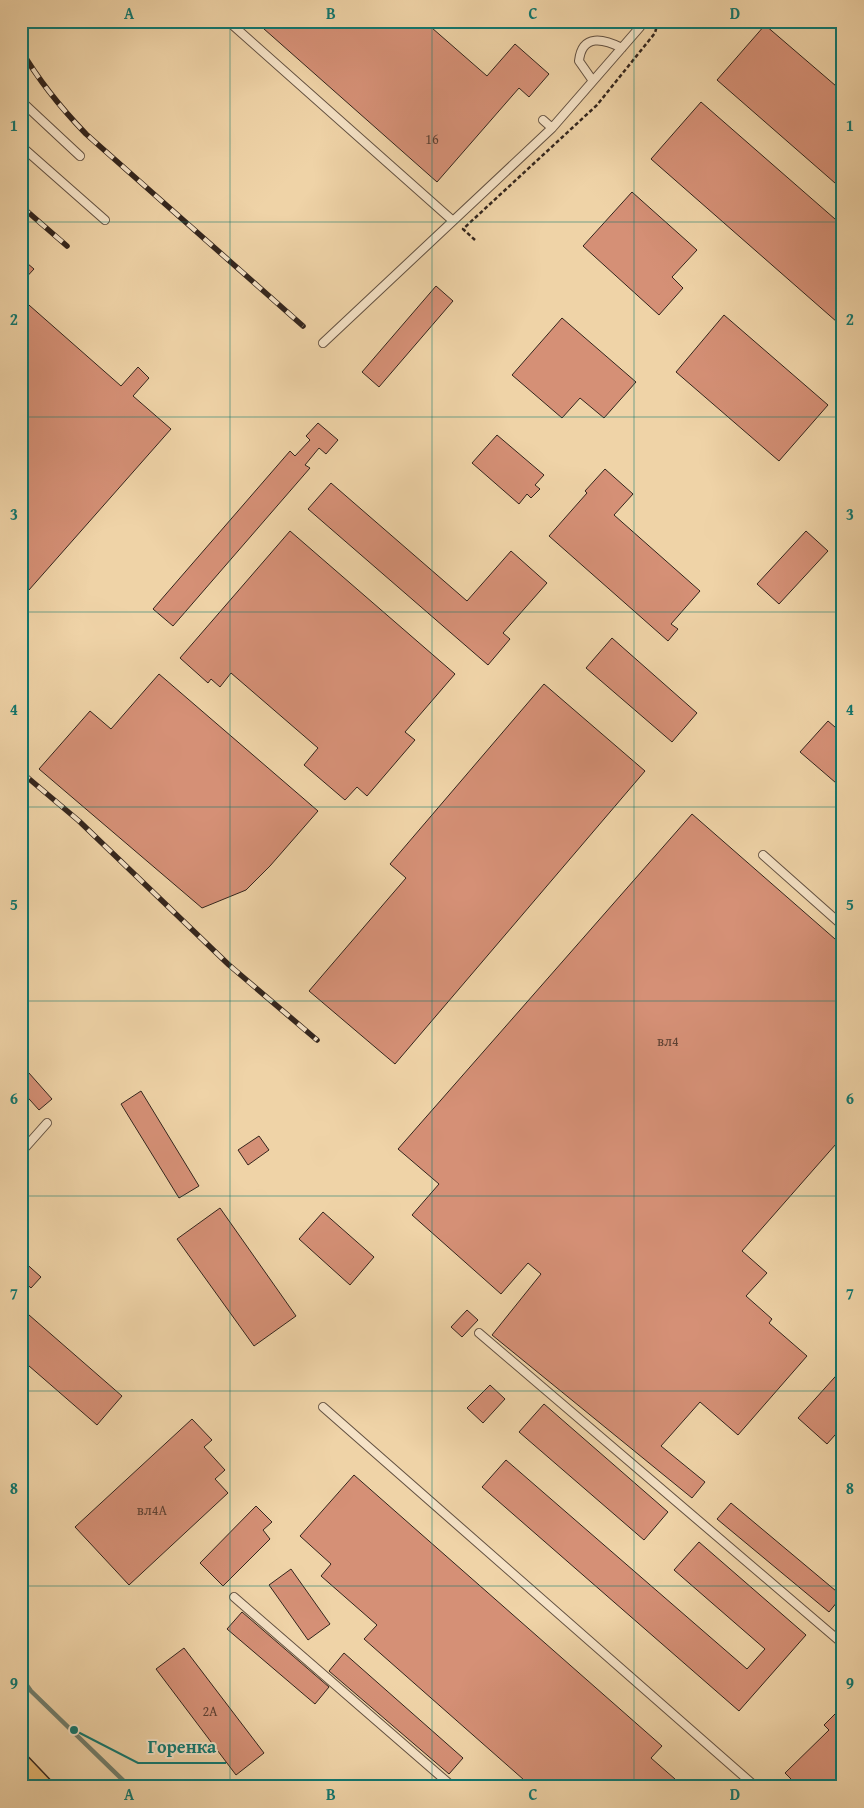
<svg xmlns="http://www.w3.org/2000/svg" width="864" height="1808" font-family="'Gentium Book Plus',serif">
  <rect width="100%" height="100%" fill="#efd3a7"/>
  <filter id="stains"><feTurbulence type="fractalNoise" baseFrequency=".004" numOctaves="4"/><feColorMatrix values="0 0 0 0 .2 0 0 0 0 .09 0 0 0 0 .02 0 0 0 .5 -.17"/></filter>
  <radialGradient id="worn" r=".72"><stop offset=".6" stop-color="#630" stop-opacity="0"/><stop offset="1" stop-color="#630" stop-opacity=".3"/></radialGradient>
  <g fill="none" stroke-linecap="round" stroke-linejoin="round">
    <path stroke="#717e6d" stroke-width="4.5" d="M21 1677 31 1691 130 1787"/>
  </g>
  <path fill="#d59076" stroke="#33251d" d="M255 21H424L487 76 515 44 549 74 529 97 519 88 437 182Z
    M765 25 843 92V190L717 80Z
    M701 102 843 226V315L837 322 651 159Z
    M632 192 697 250 672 277 683 288 659 315 583 246Z
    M21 258 34 269 21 283Z
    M436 286 453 301 379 387 362 372Z
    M21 298 121 386 138 367 149 378 133 396 171 429 21 599Z
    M724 315 828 405 779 461 676 372Z
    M562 318 636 382 604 418 580 398 562 418 512 375Z
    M318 423 338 440 326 454 319 448 305 465 310 468 173 626 153 609 290 451 295 456 310 440 306 436Z
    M497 435 544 475 535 485 540 489 531 498 527 494 519 504 472 463Z
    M605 469 633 494 614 515 700 591 671 624 678 629 668 641 549 536 587 493 585 491Z
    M331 483 467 601 511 551 547 583 503 633 510 639 488 665 308 509Z
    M290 531 455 674 405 732 415 740 367 796 357 787 345 800 304 765 318 748 231 673 220 687 211 679 208 683 180 658Z
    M806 531 828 551 779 604 757 584Z
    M612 638 697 713 672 742 586 668Z
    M159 674 318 811 270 866 246 890 202 908 39 769 90 711 111 729Z
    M544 684 645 771 395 1064 309 991 406 878 390 864Z
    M828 721 843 734V789L800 752Z
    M692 814 843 946V1136L742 1251 767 1273 746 1296 772 1319 769 1323 807 1356 738 1435 700 1402 661 1446 705 1482 692 1498 492 1335 541 1274 528 1263 501 1294 412 1215 439 1184 398 1149Z
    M21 1064 52 1099 39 1110 21 1090Z
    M141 1091 199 1186 179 1198 121 1104Z
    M259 1136 269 1150 248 1165 238 1150Z
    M220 1208 296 1316 254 1346 177 1239Z
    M323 1212 374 1257 350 1285 299 1239Z
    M21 1259 41 1277 31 1288 21 1279Z
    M21 1308 122 1396 97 1425 21 1359Z
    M467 1310 478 1320 462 1337 451 1327Z
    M843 1368V1426L827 1444 798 1418Z
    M490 1385 505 1399 483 1423 467 1408Z
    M544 1404 668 1512 644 1540 519 1432Z
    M192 1419 212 1440 204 1447 225 1470 215 1479 228 1493 129 1585 75 1527Z
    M506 1460 747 1669 765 1649 674 1570 699 1542 806 1635 739 1711 482 1487Z
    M354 1475 662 1746 651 1758 675 1779 668 1787H532L364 1639 377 1625 321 1576 331 1564 300 1536Z
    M731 1503 842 1596 829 1612 717 1519Z
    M256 1506 272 1522 263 1530 270 1539 223 1586 200 1563Z
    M291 1569 330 1624 308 1640 269 1585Z
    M242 1612 329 1687 315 1704 227 1629Z
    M184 1648 264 1753 236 1775 156 1669Z
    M344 1653 463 1758 449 1774 329 1671Z
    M843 1706V1780L836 1787H799L785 1773 829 1730 824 1725Z"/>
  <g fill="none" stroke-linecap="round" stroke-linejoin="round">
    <g stroke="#625040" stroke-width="10">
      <path id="service" d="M228 21 452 220
        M593 81 579 61C582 33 604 39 622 48
        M21 101 80 156
        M543 120 552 128
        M21 146 105 220
        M323 343 552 128 640 27 642 21
        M763 855 843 926
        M21 1148 23 1150 47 1123
        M479 1333 843 1644
        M323 1407 756 1787
        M234 1597 453 1787"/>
    </g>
    <g stroke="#33251d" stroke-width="25">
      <path id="primary" d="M21 1766 41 1787"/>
    </g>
    <path stroke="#33251d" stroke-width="2.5" stroke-dasharray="4 2.5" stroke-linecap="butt" d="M475 240 463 229 597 105 655 33 658 21"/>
    <use href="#service" stroke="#f5e2c6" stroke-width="8"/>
    <use href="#primary" stroke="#e8ba74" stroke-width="22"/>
    <g stroke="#33251d" stroke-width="5.5">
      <path id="rail" d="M21 50C39 81 61 108 86 134L303 326
        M21 206 67 246
        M21 772 79 821 229 965 317 1040"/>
    </g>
    <use href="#rail" stroke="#f5e2c6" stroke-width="4" stroke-dasharray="11" stroke-linecap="butt"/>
  </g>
  <path fill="none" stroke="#0f766e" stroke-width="1" stroke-opacity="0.55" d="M230 21V1787M432 21V1787M634 21V1787M21 222H843M21 417H843M21 612H843M21 807H843M21 1001H843M21 1196H843M21 1391H843M21 1586H843"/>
  <g text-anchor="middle" stroke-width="4" stroke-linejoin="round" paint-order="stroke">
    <g font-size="14" fill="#5c4033">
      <text x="432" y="144">16</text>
      <text x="668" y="1046">вл4</text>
      <text x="152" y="1515">вл4А</text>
      <text x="210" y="1716">2А</text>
    </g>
  </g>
  <path fill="none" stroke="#0f766e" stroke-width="2" d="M74 1730L138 1763H226"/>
  <circle fill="#0f766e" stroke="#f5e2c6" stroke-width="2" cx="74" cy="1730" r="5"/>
  <g font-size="18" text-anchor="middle" font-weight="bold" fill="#0f766e" stroke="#f5e2c6" stroke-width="4" stroke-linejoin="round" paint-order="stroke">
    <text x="182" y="1753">Горенка</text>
  </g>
  <rect width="864" height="1808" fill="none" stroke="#efd3a7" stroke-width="55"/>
  <rect x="28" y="28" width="808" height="1752" fill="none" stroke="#0f766e" stroke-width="2"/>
  <g font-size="16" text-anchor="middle" font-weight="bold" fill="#0f766e">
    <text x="129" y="19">A</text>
    <text x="331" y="19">B</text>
    <text x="533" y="19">C</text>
    <text x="735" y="19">D</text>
    <text x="14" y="131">1</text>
    <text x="850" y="131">1</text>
    <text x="14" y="325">2</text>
    <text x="850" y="325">2</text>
    <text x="14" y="520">3</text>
    <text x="850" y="520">3</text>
    <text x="14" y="715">4</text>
    <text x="850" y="715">4</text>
    <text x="14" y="910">5</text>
    <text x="850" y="910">5</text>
    <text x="14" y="1104">6</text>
    <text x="850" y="1104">6</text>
    <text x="14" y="1299">7</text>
    <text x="850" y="1299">7</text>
    <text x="14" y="1494">8</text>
    <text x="850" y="1494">8</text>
    <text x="14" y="1689">9</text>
    <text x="850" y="1689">9</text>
    <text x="129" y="1800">A</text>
    <text x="331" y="1800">B</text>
    <text x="533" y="1800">C</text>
    <text x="735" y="1800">D</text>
  </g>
  <rect width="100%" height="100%" filter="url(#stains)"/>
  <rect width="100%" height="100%" fill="url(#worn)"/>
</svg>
